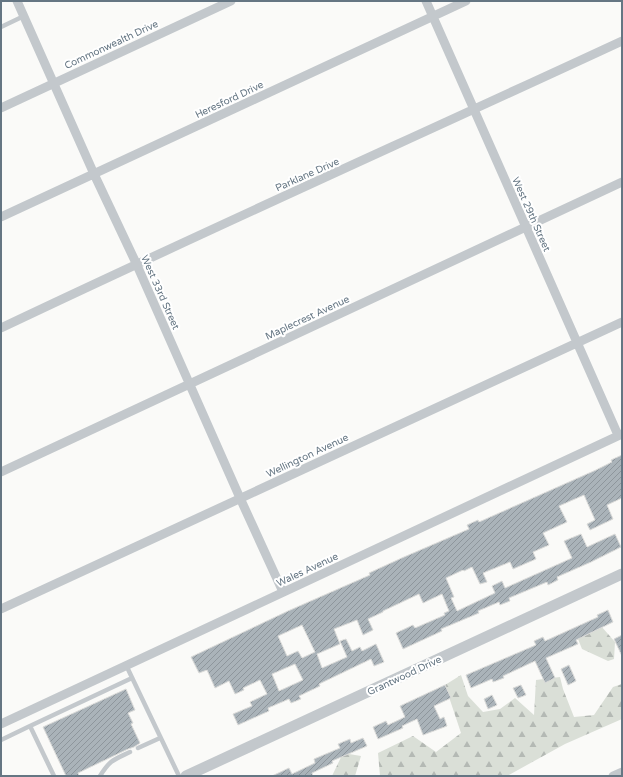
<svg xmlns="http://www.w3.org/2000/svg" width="623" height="777" font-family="'Varela Round',sans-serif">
  <defs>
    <pattern id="forest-firs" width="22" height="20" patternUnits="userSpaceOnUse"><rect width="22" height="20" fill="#dadfd7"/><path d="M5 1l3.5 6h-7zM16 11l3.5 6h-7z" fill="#b4b9b4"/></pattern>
    <pattern id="building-hatch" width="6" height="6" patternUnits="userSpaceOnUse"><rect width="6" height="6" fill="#aab3b9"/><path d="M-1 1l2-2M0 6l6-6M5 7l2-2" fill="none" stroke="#8e969c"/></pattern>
  </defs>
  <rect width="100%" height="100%" fill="#fafaf8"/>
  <path fill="url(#forest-firs)" d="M588 626H601L615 642 614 659 608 661 582 649 578 639Z
    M461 675 468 696 483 712 500 709 515 698 534 715 536 680 560 677 563 689 574 717 594 715 613 687 622 684V719L565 744 507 776H380L378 753 413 736 436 752 461 733 445 685Z
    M343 753 361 756 355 776H332Z"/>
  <path fill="url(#building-hatch)" stroke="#dcdcda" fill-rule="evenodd" d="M622 455V498L607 505 613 519 590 530 587 524 595 520 584 495 559 506 567 522 543 533 549 545 533 552 536 559 513 569 510 562 483 573 487 582 480 584 472 567 464 571 463 570 446 578 454 597 451 598 457 611 495 593 492 586 502 581 505 588 572 558 564 541 581 534 587 547 615 534 621 547 591 562 557 577 558 580 548 585 547 582 509 598 510 601 500 605 499 602 478 611 479 613 441 629 442 631 403 649 396 633 413 625 415 628 445 615 444 613 449 611 442 594 423 603 419 594 383 611V612L368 619 373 630 363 635 357 620 334 629 340 644 317 654 322 668 347 657 340 641 346 639 352 651 360 647 362 651 376 644 384 662 374 666 371 659 319 684 320 686 299 696 301 699 291 703 289 699 268 708 269 711 238 725 233 714 252 706 250 702 267 694 260 680 243 688 244 690 235 694 229 681 215 688 207 670 199 673 191 657 288 611 370 575 369 573 404 557 469 529 467 525 478 520 479 522 596 470 612 462 611 460ZM302 625 315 652 302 658 298 651 287 656 278 636ZM295 664 303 680 279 691 272 674Z
    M608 610 613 622 576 640 578 644 546 658 555 678 545 683 535 661 503 676 504 678 493 682 492 679 471 688 466 675 536 645 534 641 543 637 545 641 598 617 597 615Z
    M622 635V656L614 639Z
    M569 665 576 681 568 685 561 669Z
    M445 685 451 698 434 706 440 719 444 717 447 726 423 735 417 719 402 726 403 728 378 739 373 727 386 721 388 725 405 717 400 706Z
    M521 685 526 695 518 698 513 688Z
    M126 689 135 710 128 713 133 723 131 724 140 743 134 747 128 749 78 773 79 776H66L43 727Z
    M492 695 497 705 488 709 484 699Z
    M363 738 367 746 332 761 333 763 312 773 313 776H272L289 768 292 774 315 763 314 759 340 748 338 744 350 739 351 743Z"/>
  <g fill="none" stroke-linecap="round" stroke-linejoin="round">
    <path stroke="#c3c8cc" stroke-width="4.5" d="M1 27 24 16
      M126 665 179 776
      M1 740 30 726
      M138 748 160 738
      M54 776 30 726 132 678
      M100 776C110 760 113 760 130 752"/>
    <path stroke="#c3c8cc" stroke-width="9" d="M17 1 94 174 136 263 240 498 283 592
      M426 1 618 435
      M1 108 231 1
      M1 217 466 1
      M1 328C207 230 415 137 622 41
      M1 472 622 182
      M1 609 622 322
      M1 724 622 434
      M613 776 622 772"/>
    <path stroke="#c3c8cc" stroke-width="11" d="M186 776 622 574"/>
  </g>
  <g text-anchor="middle" stroke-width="4" stroke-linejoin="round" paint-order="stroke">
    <g font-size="10" fill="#657683" stroke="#fff">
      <text transform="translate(111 44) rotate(-25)" y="4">Commonwealth Drive</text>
      <text transform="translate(229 99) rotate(-25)" y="4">Heresford Drive</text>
      <text transform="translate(307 174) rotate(-24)" y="4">Parklane Drive</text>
      <text transform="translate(532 214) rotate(66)" y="4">West 29th Street</text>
      <text transform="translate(161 292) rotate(66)" y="4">West 33rd Street</text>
      <text transform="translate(307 317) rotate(-25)" y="4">Maplecrest Avenue</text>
      <text transform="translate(307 455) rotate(-25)" y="4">Wellington Avenue</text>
      <text transform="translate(307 569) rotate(-25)" y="4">Wales Avenue</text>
      <text transform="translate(404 675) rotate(-25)" y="4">Grantwood Drive</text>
    </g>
  </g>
  <rect width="623" height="777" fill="none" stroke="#657683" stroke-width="4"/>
</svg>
